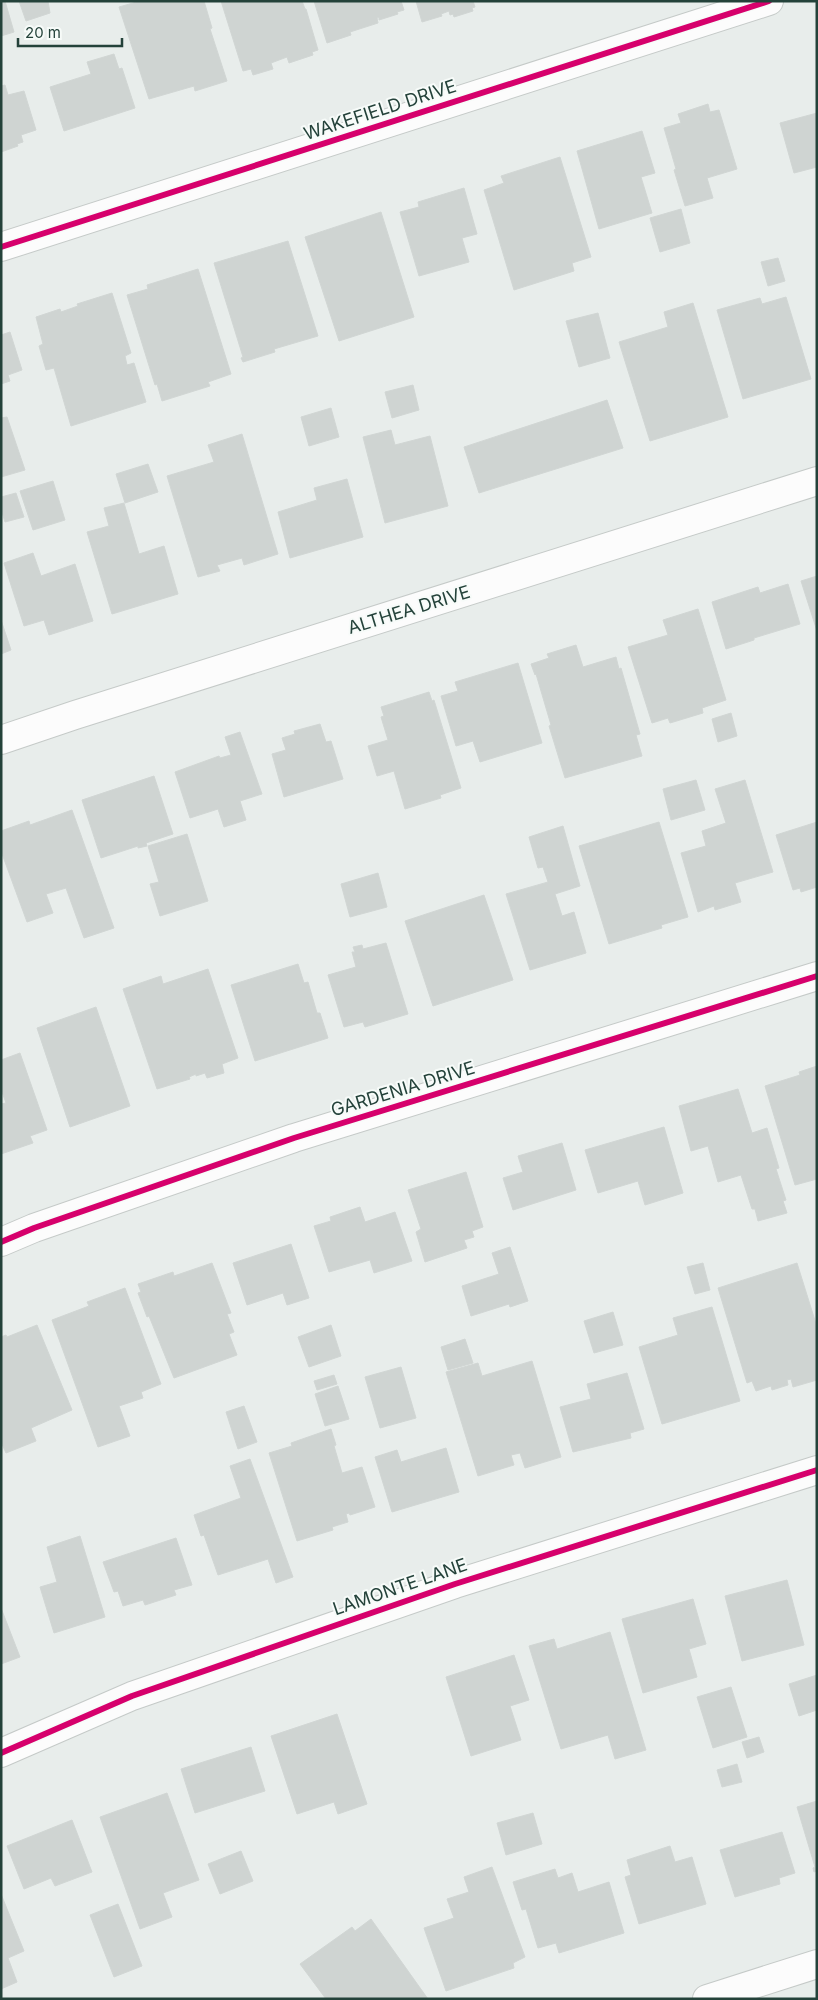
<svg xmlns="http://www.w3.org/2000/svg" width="818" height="2000" font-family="Inter,sans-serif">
  <rect width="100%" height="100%" fill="#e8edeb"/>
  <path fill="#cfd4d2" stroke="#d1d6d4" d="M5 1 14 32 1 36V2Z
    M19 1H48L50 13 26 21Z
    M140 1H204L212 28 210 29 227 81 195 91 194 86 149 99 119 7Z
    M221 1H302L305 9H306L318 50 312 52 313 55 289 63 287 57 271 63 273 69 253 75 251 69 243 71Z
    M314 1H401L404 10 397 12 398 14 379 20V17L377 18 378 23 350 32 351 35 327 43Z
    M416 1H473L475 7 472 8 473 11 454 17 453 14 450 15 449 11 441 14 442 16 422 22Z
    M114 54 119 69 122 68 135 108 64 131 50 87 91 74 87 62Z
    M5 85 8 95 24 91 36 130 21 135 23 142 17 144 18 146 1 152V86Z
    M708 104 710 112 719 110 737 169 707 178 713 198 685 206 674 170 676 169 664 128 681 123 678 114Z
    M817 113V167L794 173 780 123Z
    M642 131 655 173 641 177 652 213 599 229 577 151Z
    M560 157 591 257 572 263 574 271 514 290 484 190 504 183 501 176Z
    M464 188 477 234 462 238 469 262 419 276 400 212 419 207 418 202Z
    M681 209 690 243 660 252 650 218Z
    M381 212 414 317 339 341 305 237Z
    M288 241 318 336 274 349 275 352 243 362 241 358 243 357 214 263Z
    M778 258 785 281 768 286 761 262Z
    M198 269 231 374 208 382 210 386 162 401 157 384 155 385 127 295 148 289 147 285Z
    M112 293 131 353 125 356 127 365 134 363 146 402 71 426 54 368 46 370 39 346 43 344 36 317 60 309 61 312 78 306 77 304Z
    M786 297 811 379 743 399 717 310 760 298 762 304Z
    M693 303 728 417 650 441 619 342 668 327 664 312Z
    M598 313 610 358 579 367 566 321Z
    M10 332 22 370 8 375 10 381 1 384V335Z
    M413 385 419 410 392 418 385 392Z
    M607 400 623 448 479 493 464 447Z
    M331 408 339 437 309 446 301 417Z
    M7 417 25 470 1 477V418Z
    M391 430 395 445 430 436 448 506 385 523 363 437Z
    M242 434 278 554 244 565 242 558 217 565 220 571 198 577 167 476 214 462 208 445Z
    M148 464 158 492 125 503 116 474Z
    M347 479 363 537 290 558 278 512 317 500 314 488Z
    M53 481 65 520 33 530 20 491Z
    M16 493 24 517 5 522 1 509V497Z
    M124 503 139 554 164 546 178 594 112 614 87 532 109 526 104 508Z
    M33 553 41 576 75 564 93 621 49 635 44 620 24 626 4 563Z
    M817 576V631L801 581Z
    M788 584 800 624 754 638V640L726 649 712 602 758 587 760 593Z
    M698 609 726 700 702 708 703 713 670 723 668 718 652 723 628 647 668 635 663 620Z
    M1 620 11 650 1 654Z
    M576 645 583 667 616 657 619 669 621 668 640 734 636 735 642 756 565 778 549 726 551 725 536 674 535 675 531 664 549 658 547 654Z
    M518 663 542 743 480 762 473 741 456 746 441 696 458 691 455 682Z
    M429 692 432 701 434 700 461 788 440 795 441 798 405 809 394 771 377 776 368 746 388 740 381 717 384 716 381 707Z
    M731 713 737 736 718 742 712 719Z
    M320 724 326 742 331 741 343 779 284 797 272 754 286 750 282 738 295 734 294 731Z
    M240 732 262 794 240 801 246 820 224 827 218 809 190 818 175 772 219 756 220 758 231 755 225 737Z
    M154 776 173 834 146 843 147 846 138 848V846L101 858 82 800Z
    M696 780 705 810 671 820 663 789Z
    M745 780 773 872 735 883 741 902 715 910 714 906 698 912 681 853 706 846 702 831 726 823 715 789Z
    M72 810 114 928 84 938 66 888 46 894 53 913 27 922 1 851V831L29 821 30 825Z
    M659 822 688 917 661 925 662 928 609 944 579 846Z
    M817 822V887L801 892 800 888 793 890 776 835Z
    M563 826 580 886 555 894 562 916 574 912 586 953 530 970 506 894 548 882 543 867 538 868 529 837Z
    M187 834 208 901 160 916 150 884 159 882 148 846Z
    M378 873 387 907 350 917 341 884Z
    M484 895 513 980 433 1006 405 921Z
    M386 943 408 1014 365 1027 363 1022 344 1027 328 975 356 967 352 952H355L353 947 362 945 363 949Z
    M298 964 304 983 308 982 317 1013H320L328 1038 255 1061 231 985Z
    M208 969 238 1058 222 1064 224 1073 207 1078 205 1073 196 1076V1074L189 1077 190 1079 157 1089 123 989 161 976 163 984Z
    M96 1007 130 1106 70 1127 37 1028Z
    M20 1053 47 1130 30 1136 33 1143 1 1154V1104L6 1103 1 1089V1060Z
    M817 1066V1179L795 1185 765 1086 800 1075 799 1072Z
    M738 1089 752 1133 767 1128 779 1168 776 1169 786 1200 783 1201 787 1213 758 1221 755 1209H752L741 1175 718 1182 708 1146 691 1151 679 1106Z
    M664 1127 683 1193 645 1205 638 1181 598 1193 585 1150Z
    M562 1143 576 1190 513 1210 503 1178 523 1172 518 1156Z
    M466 1172 483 1227 472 1231 474 1237 464 1240 467 1248 425 1262 416 1232 421 1229 408 1190Z
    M360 1207 365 1222 395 1212 412 1261 374 1273 370 1260 329 1272 314 1226 331 1221 330 1217Z
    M291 1244 309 1298 287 1305 283 1293 247 1305 233 1263Z
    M510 1247 528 1301 510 1307 509 1304 471 1316 462 1286 499 1274 492 1253Z
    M212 1263 231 1313 227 1314 234 1332 229 1334 237 1355 174 1378 149 1316 147 1317 138 1293 141 1292 138 1284 173 1272 174 1276Z
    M703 1263 710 1290 695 1294 687 1267Z
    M797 1263 817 1327V1380L793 1387 791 1379 787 1380 788 1385 772 1390 771 1386 756 1391 752 1381 747 1383 718 1288Z
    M125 1288 161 1384 141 1392 143 1398 119 1406 130 1436 98 1447 52 1320 89 1306 87 1302Z
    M712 1307 740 1401 662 1424 639 1347 678 1335 673 1318Z
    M613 1312 623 1345 594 1353 584 1321Z
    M37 1325 72 1410 31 1428 36 1441 6 1453 1 1442V1337L6 1335 7 1337Z
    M331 1325 341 1356 309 1367 298 1337Z
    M465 1339 473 1363 448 1370 441 1347Z
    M532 1361 561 1457 525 1468 520 1453 511 1455 514 1465 478 1476 446 1372 478 1363 482 1376Z
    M401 1367 416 1418 380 1428 365 1377Z
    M627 1373 644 1429 630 1433 631 1438 573 1452 560 1407 591 1399 587 1384Z
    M334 1375 337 1384 317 1390 314 1381Z
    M338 1386 349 1419 325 1426 315 1394Z
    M244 1406 257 1442 238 1449 226 1412Z
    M331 1429 336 1445 334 1446 342 1473 362 1467 375 1507 350 1515 349 1513 346 1514 348 1522 332 1527 333 1530 297 1541 269 1453 292 1446 291 1443Z
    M446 1448 459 1492 392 1512 375 1457 397 1450 401 1462Z
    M250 1459 293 1577 276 1583 268 1559 218 1575 204 1535 201 1536 194 1515 241 1498 230 1466Z
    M80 1536 105 1617 54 1633 40 1587 57 1582 47 1547Z
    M176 1538 192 1585 174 1590 176 1595 145 1605 143 1600 123 1606 118 1591 114 1592 103 1562Z
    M787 1580 804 1645 742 1661 725 1596Z
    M693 1599 706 1644 689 1649 697 1677 643 1693 622 1619Z
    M1 1608 20 1657 1 1664Z
    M610 1632 646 1750 615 1759 608 1735 561 1749 529 1646 554 1639 557 1649Z
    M514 1655 529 1700 510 1706 521 1740 471 1756 446 1677Z
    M817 1675V1710L799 1716 789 1684Z
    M731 1687 747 1737 713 1748 697 1697Z
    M337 1714 367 1804 338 1814 334 1802 297 1814 271 1736Z
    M759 1737 764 1752 747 1758 742 1742Z
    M251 1747 265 1791 195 1813 181 1769Z
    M737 1764 742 1782 722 1787 717 1770Z
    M167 1793 199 1880 163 1893 172 1917 140 1929 100 1817Z
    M817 1801V1871L814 1872 813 1868 815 1867 797 1807Z
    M533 1813 542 1844 506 1855 497 1823Z
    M72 1820 92 1872 55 1886 51 1878 24 1889 7 1846Z
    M782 1832 795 1873 779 1878 780 1884 735 1897 720 1850Z
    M670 1846 675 1862 692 1857 706 1904 639 1924 625 1877 631 1875 627 1860Z
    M241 1851 253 1881 220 1894 208 1864Z
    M492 1867 525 1957 513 1963 514 1968 446 1991 424 1928 454 1918 447 1899 469 1892 464 1877Z
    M555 1869 558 1878 572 1873 578 1892 609 1882 624 1933 559 1953 556 1943 538 1948 526 1909 522 1910 513 1882Z
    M1 1894 24 1951 8 1958 17 1982 1 1989Z
    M118 1904 142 1966 114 1977 90 1915Z
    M371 1919 428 1999H326L300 1964 352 1927 355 1931Z"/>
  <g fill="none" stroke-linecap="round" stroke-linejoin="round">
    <g stroke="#c5cac8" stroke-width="30">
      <path id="street" d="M1 247 769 1
        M1 740 75 715 817 481
        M1 1242 34 1228 294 1138 817 976
        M1 1753 132 1696 455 1584 817 1470
        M707 1999 817 1964"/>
    </g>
    <use href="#street" stroke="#fcfcfc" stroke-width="28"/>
    <g stroke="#f7fbf9" stroke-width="9">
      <path id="cycleway" d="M1 247 769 1
        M1 1242 34 1228 294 1138 817 976
        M1 1753 132 1696 455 1584 817 1470"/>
    </g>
    <use href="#cycleway" stroke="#d6006c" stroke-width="6"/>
  </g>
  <g text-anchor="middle" stroke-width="4" stroke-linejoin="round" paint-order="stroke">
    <g font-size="18" fill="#24423a" stroke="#f7fbf9">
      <text transform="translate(380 110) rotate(-18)" y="6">WAKEFIELD DRIVE</text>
      <text transform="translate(409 610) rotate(-17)" y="6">ALTHEA DRIVE</text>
      <text transform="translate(403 1089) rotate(-17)" y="6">GARDENIA DRIVE</text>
      <text transform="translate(400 1587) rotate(-19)" y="6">LAMONTE LANE</text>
    </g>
  </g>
  <rect width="818" height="2000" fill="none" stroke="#24423a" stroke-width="5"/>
  <path d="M18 38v8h104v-8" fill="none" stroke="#24423a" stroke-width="2.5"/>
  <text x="25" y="38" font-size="15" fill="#24423a" stroke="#f7fbf9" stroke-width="4" paint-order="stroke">20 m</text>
</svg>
